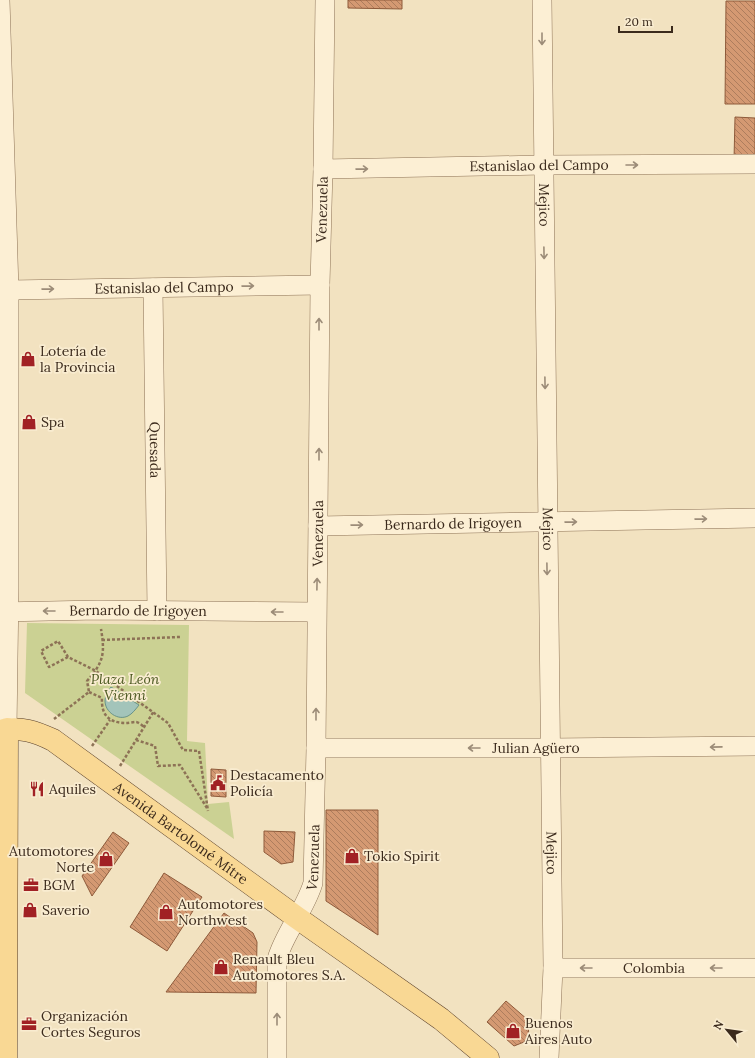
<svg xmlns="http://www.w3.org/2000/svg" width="755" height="1058" font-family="Lora,serif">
  <defs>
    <pattern id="building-back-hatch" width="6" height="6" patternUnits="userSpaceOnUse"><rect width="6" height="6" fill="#d49972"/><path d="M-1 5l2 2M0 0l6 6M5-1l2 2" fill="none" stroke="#ad7d5d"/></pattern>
  </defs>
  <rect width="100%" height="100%" fill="#f2e2c0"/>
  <path fill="#cbd193" d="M27 623 189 625 187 741 205 743 208 804 229 802 234 839 25 693Z"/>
  <path fill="#a3c4ba" stroke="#699388" d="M111 687 139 705C136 709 132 714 128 716 118 721 105 712 105 701 105 696 108 691 111 687Z"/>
  <path fill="url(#building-back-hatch)" stroke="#8e5a3a" d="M348 0H402V9L348 8Z
    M726 1H755V104H725Z
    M735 117 755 118V160H734Z
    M211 769 226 770V797L211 796Z
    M326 810H378V935L326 901Z
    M264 831 295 832 293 862 281 864 264 852Z
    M113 832 129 843 92 896 82 876Z
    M164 873 202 897 167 951 130 927Z
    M224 913 253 933 257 942 256 993 166 992Z
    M506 1001 528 1020 529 1040 514 1046 487 1022Z"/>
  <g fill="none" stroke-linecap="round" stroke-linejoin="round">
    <g stroke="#8d7256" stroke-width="20">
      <g id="minor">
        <path d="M0 0 9 290V589L7 729"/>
        <path id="s1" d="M542 0 553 968 549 1058"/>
        <path id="s2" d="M323 169 543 165 755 164"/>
        <path id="s3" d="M153 288 157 611"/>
        <path id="s4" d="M9 290 320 285"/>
        <path id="s5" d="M318 526 755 518"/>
        <path id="s6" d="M0 612 98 610 316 612"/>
        <path id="s7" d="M316 748H549L755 746"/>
        <path id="s8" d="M553 968H755"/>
        <path id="s9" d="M277 1058V959C285 932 305 910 313 883L316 748 320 285 323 169 325 0"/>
      </g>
    </g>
    <g stroke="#5a402b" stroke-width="23">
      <g id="major">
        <path id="s10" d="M0 731C20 726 36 732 53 740L296 917 441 1019 488 1058"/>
        <path d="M6 1058 7 729"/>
      </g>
    </g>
    <path stroke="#8d7256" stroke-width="2.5" stroke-dasharray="3 2" stroke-linecap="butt" d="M102 640 180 637
      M68 657 49 667 41 651 58 641 68 657 96 671 168 723 183 750 199 751 208 811
      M89 692 102 698C101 715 109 723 126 723 129 723 133 722 136 722 138 722 142 725 144 727
      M54 719 89 692 87 681C104 662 105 653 101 629
      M136 740 155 746 158 766 180 765 207 808
      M92 746 110 720
      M120 766 154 711"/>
    <use href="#minor" stroke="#fcefd4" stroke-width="19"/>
    <use href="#major" stroke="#f9d894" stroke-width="22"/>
  </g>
  <defs><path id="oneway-shaft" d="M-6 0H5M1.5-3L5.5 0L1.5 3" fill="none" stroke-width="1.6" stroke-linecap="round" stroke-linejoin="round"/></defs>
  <g stroke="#9c8c78">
    <use href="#oneway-shaft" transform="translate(542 39) rotate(90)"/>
    <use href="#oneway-shaft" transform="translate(632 165)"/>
    <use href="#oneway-shaft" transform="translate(362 169) rotate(-1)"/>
    <use href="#oneway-shaft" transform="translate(544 253) rotate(89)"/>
    <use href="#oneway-shaft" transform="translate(248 286) rotate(-1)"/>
    <use href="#oneway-shaft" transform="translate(48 289) rotate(-1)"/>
    <use href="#oneway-shaft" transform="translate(319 324) rotate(-90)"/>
    <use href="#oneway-shaft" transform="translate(545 383) rotate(89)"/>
    <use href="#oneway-shaft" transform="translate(319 454) rotate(-90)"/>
    <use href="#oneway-shaft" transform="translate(701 519) rotate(-1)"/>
    <use href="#oneway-shaft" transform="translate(571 522) rotate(-1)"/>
    <use href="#oneway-shaft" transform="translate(357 525) rotate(-1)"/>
    <use href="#oneway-shaft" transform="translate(547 569) rotate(89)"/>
    <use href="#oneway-shaft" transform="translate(317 584) rotate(-89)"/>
    <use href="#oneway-shaft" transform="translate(49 611) rotate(180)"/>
    <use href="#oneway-shaft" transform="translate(277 612) rotate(-180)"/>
    <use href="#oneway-shaft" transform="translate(316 714) rotate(-90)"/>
    <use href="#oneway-shaft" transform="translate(716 747) rotate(179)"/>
    <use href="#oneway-shaft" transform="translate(474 748) rotate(-180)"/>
    <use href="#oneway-shaft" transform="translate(586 968) rotate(180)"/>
    <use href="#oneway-shaft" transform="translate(716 968) rotate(180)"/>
    <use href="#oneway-shaft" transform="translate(277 1019) rotate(-90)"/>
  </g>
  <defs>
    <g id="shop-bare" transform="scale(1.2)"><path d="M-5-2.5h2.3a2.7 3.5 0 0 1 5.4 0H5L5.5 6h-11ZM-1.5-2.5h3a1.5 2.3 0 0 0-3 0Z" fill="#a12124" stroke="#f9ecd0" stroke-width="2.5" paint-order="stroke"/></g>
    <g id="civic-bare" transform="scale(1.2)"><path d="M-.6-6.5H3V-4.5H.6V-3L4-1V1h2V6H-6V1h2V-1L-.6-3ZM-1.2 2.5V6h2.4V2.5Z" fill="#a12124" stroke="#f9ecd0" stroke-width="2.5" paint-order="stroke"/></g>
    <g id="restaurant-bare" transform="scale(1.2)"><path d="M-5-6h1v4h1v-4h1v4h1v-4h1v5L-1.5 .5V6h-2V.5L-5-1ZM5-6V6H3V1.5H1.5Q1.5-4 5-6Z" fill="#a12124" stroke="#f9ecd0" stroke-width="2.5" paint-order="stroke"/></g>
    <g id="office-bare" transform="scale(1.2)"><path d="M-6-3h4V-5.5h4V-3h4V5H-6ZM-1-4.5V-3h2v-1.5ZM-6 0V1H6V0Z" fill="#a12124" stroke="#f9ecd0" stroke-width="2.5" paint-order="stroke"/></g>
  </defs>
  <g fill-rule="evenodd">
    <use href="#shop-bare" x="28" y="359"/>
    <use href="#shop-bare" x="29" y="422"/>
    <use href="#civic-bare" x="218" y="783"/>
    <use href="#restaurant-bare" x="37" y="789"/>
    <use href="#shop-bare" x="352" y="856"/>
    <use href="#shop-bare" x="106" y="859"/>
    <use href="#office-bare" x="31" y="885"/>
    <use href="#shop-bare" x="30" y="910"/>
    <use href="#shop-bare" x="166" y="912"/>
    <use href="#shop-bare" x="221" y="967"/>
    <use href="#office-bare" x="29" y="1024"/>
    <use href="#shop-bare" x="513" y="1031"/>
  </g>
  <g text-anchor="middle" stroke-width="3.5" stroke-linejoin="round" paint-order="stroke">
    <g font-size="14" fill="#3b2a1c" stroke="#f9ecd0">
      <text dy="5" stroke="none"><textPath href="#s2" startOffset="216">Estanislao del Campo</textPath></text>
      <text dy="5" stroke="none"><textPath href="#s1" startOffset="205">Mejico</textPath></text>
      <text dy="5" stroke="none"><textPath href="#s9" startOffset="857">Venezuela</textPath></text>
      <text dy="5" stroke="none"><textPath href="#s4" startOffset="155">Estanislao del Campo</textPath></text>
      <text dy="5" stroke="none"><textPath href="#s3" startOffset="162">Quesada</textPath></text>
      <text dy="5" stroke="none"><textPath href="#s5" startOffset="135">Bernardo de Irigoyen</textPath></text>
      <text dy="5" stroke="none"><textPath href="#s1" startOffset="529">Mejico</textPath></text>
      <text dy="5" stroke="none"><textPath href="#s9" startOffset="533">Venezuela</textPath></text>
      <text dy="5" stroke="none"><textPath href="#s6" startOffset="138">Bernardo de Irigoyen</textPath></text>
      <text dy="5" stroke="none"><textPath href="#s7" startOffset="220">Julian Agüero</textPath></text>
      <text dy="5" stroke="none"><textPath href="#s10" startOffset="213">Avenida Bartolomé Mitre</textPath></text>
      <text dy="5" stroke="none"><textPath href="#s1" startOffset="853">Mejico</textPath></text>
      <text dy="5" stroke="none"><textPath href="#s9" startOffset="209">Venezuela</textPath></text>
      <text dy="5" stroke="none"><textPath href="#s8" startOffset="101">Colombia</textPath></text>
    </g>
    <g font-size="14" fill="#3b2a1c" stroke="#f9ecd0" text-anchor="start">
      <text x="40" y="356">Lotería de<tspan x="40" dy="16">la Provincia</tspan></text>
      <text x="41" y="427">Spa</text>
      <text x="230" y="780">Destacamento<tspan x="230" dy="16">Policía</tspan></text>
      <text x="49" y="794">Aquiles</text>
      <text x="94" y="856" text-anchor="end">Automotores<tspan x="94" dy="16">Norte</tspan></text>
      <text x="364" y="861">Tokio Spirit</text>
      <text x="43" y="890">BGM</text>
      <text x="178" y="909">Automotores<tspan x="178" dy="16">Northwest</tspan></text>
      <text x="42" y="915">Saverio</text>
      <text x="233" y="964">Renault Bleu<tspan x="233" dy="16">Automotores S.A.</tspan></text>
      <text x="41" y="1021">Organización<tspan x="41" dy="16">Cortes Seguros</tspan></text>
      <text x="525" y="1028">Buenos<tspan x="525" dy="16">Aires Auto</tspan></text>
    </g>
    <g font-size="14" font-style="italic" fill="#4c5921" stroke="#f9ecd0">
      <text x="125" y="684">Plaza León<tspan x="125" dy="16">Vienni</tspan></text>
    </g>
  </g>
  <g transform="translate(727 1030) rotate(299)" stroke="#f9ecd0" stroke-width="3" paint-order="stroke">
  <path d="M0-3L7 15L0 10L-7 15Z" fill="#3b2a1c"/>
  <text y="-6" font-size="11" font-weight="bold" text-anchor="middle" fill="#3b2a1c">N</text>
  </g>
  <path d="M619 26v6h53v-6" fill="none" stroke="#3b2a1c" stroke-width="2"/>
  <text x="625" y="26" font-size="12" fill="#3b2a1c" stroke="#f9ecd0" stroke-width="3" paint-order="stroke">20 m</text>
</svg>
